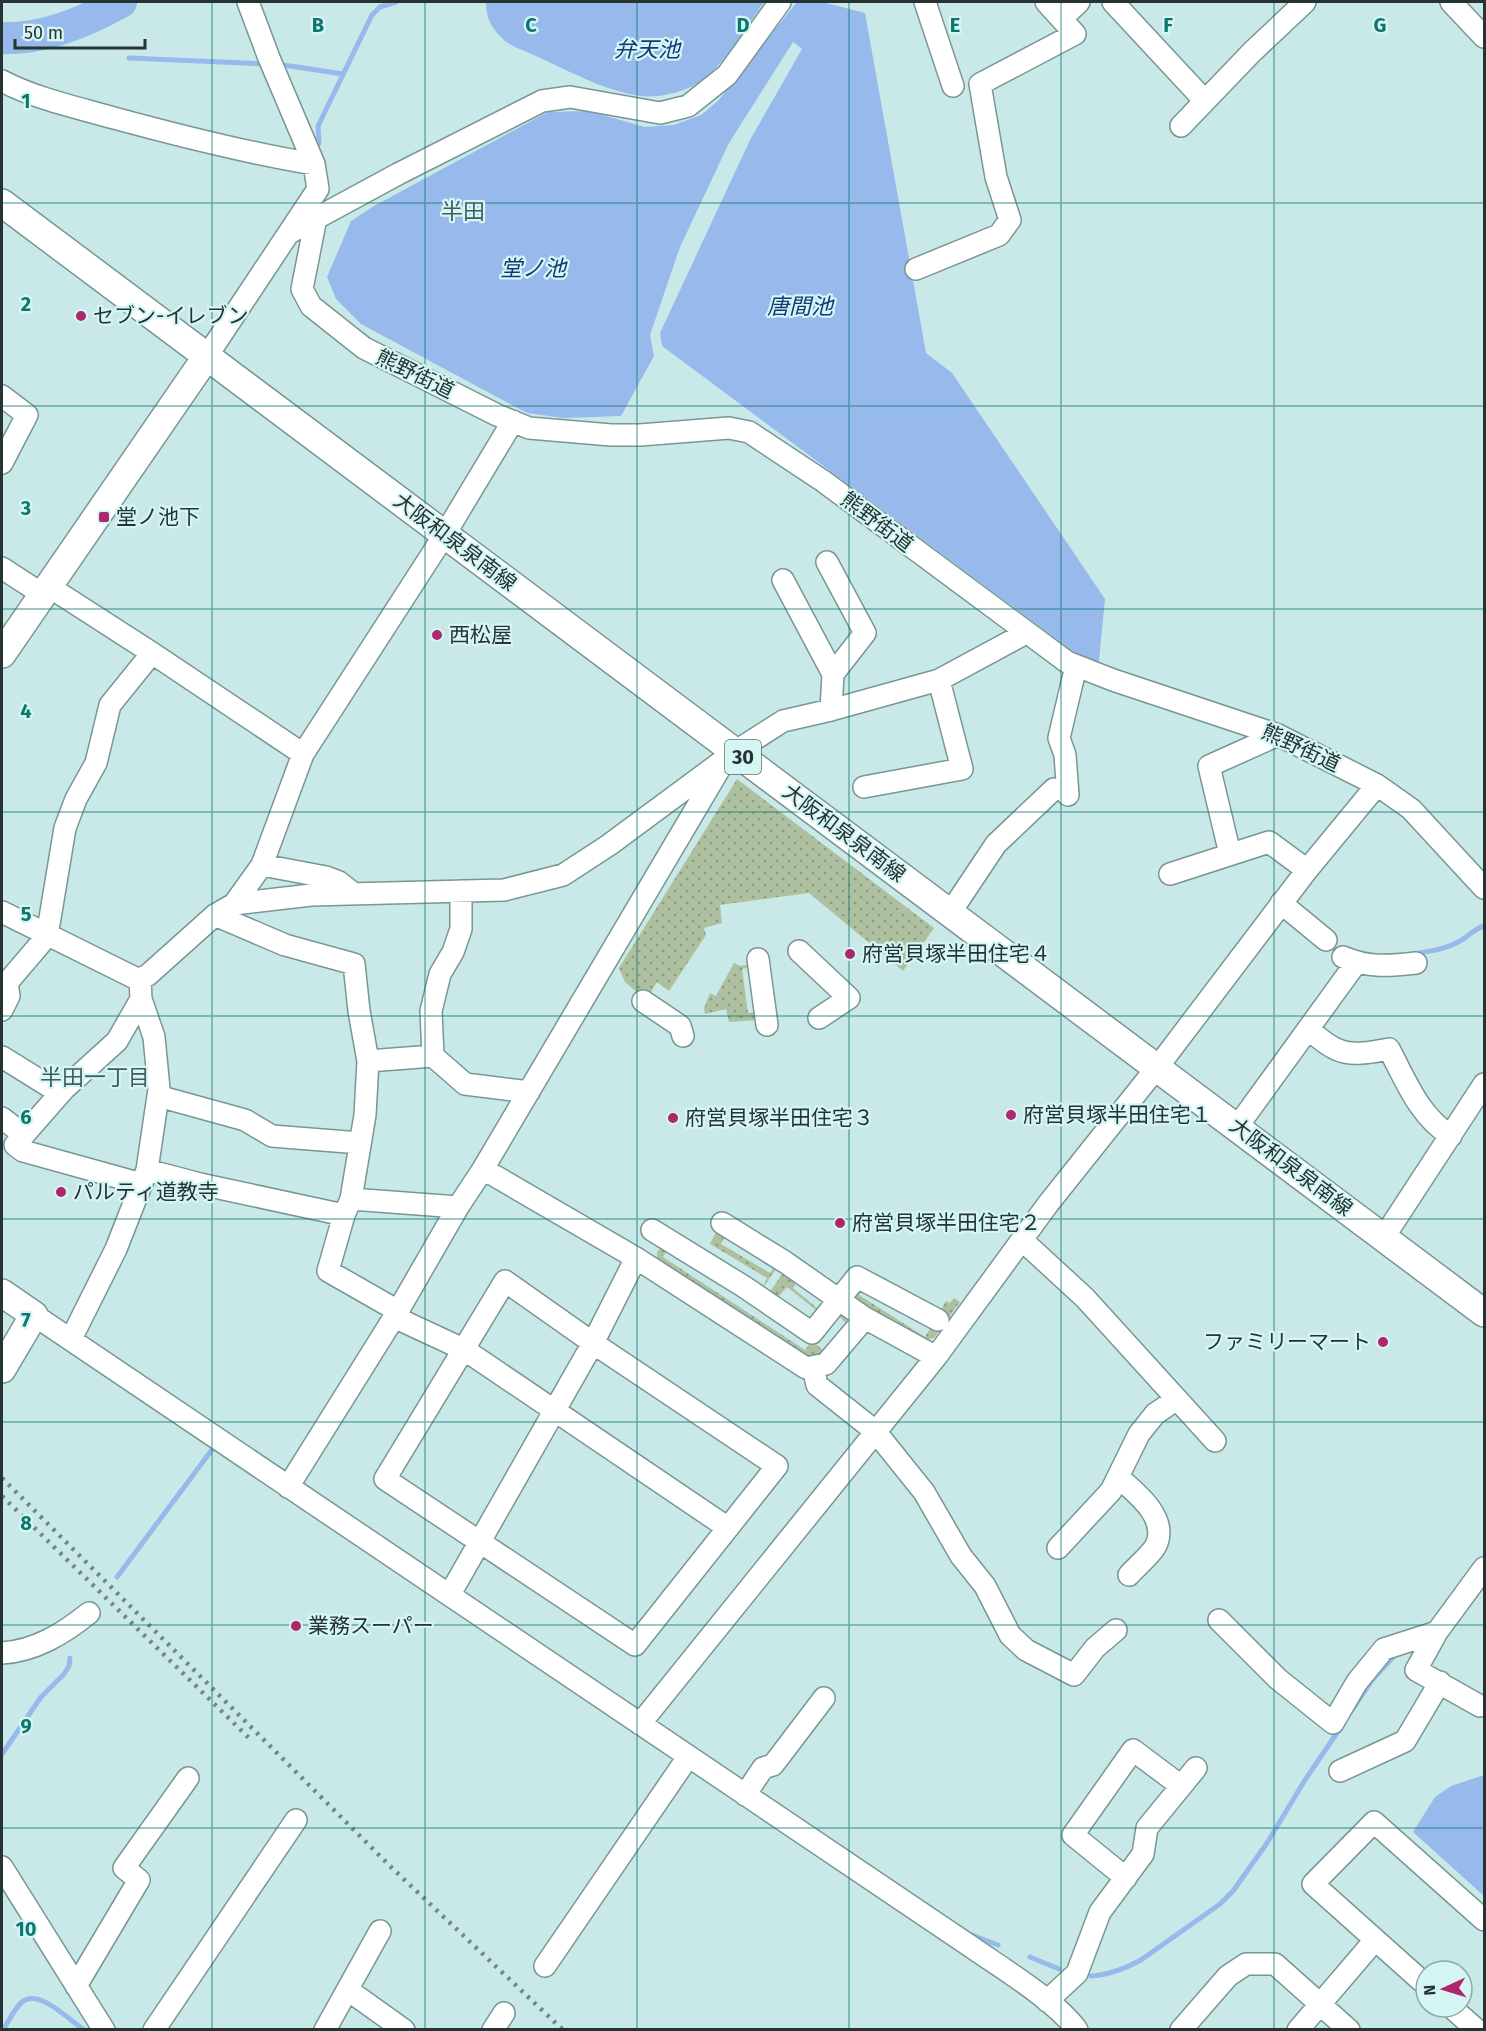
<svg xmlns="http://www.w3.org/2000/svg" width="1486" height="2031" font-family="'Fira Sans','Noto Sans JP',sans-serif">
  <defs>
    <pattern id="grass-dots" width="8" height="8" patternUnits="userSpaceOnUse" patternTransform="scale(1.5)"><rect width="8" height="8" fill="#aec09f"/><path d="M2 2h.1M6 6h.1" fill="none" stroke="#8d9d82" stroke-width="1.8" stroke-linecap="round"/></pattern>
  </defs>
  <rect width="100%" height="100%" fill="#c9e9e8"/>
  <path fill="url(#grass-dots)" d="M737 779 934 928 903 971 809 893 720 905 722 923 704 928 706 935 669 991 657 982 646 1000 625 982 619 968Z
    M734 963 740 966 753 964V967L742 969 748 1013 759 1012 758 1020 729 1022 726 1009 705 1014 704 1008 710 993 716 996Z
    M724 1231 726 1234 721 1244 770 1273 777 1263 781 1262 762 1289 767 1278 710 1244 715 1234Z
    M664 1244 666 1252 663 1257 805 1350 812 1341 823 1350 847 1324 837 1314 840 1310 849 1319 850 1326 822 1358 812 1360 658 1261 657 1252Z
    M787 1267 799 1279 793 1288 817 1308 827 1301 809 1320 816 1310 787 1287 778 1297 769 1293Z
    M864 1286 859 1295 925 1337 946 1301 950 1303 954 1298 960 1302 934 1338 922 1341 850 1297Z"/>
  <path fill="#97b9ec" d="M486 2H764C743 30 720 76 686 89 673 94 655 98 641 96 605 91 571 72 538 57 528 52 514 48 505 41 492 29 486 19 486 2Z
    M797 2H822L865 13 926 353 952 373 1105 599 1098 670 662 346 660 333 750 140 802 49 793 42 729 143 680 247 650 335 654 356 621 416 563 418 527 413 361 324 336 299 327 277 351 221 374 206 548 112 589 111 645 127 674 125 701 115 718 101Z
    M1484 1775V1896L1413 1832 1435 1797 1451 1786Z"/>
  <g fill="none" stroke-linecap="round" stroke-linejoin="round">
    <path stroke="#97b9ec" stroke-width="5" d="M129 58 267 64
      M277 64 343 74
      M314 151 319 143 318 126 372 15 380 7 396 2
      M1413 954C1429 951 1445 950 1460 941 1469 936 1474 929 1484 926
      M117 1577 214 1447
      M1354 1707 1372 1680 1397 1653
      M2 1754 41 1697 64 1674 69 1666 70 1658
      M969 1934 998 1945
      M1030 1957 1059 1969
      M1091 1976C1109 1975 1126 1968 1141 1960L1220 1904 1233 1891 1267 1843 1305 1780 1341 1727
      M3 2030C9 2021 14 2009 22 2002 39 1988 69 2020 84 2030"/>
    <path stroke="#97b9ec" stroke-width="32" d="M2 38C43 40 85 22 121 2"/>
    <g stroke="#789695" stroke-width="24">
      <path id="minor" d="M925 2 953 86
        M1113 2 1205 101
        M1451 2 1484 37
        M1062 18 1079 2
        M2 81C37 99 75 107 114 118 180 136 247 153 314 164
        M1181 126 1252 52 1305 2
        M316 218 302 289 311 306 364 348 497 415 529 428 611 435H640L729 428 749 432 823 481 1067 662 1113 680 1278 735 1377 785 1411 809 1484 888
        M291 232 398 174 542 101 570 97 660 113 688 106 727 75 780 2
        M916 269 999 235 1010 220 996 177 980 84 1075 34 1046 2
        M207 356 318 189 314 164 269 58 248 2
        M2 396 27 415 2 463
        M827 562 865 633 833 674 831 710
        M2 568 42 594
        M783 580 833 674
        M48 586 152 653 303 754
        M864 787 962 769 939 680
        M1068 795 1065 755 1059 738 1076 666
        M1230 854 1209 766 1278 735
        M262 865 326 877 339 882 354 894
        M1170 874 1269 842 1307 870
        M461 891V929L453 952 440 974 431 1011 433 1056 465 1084 529 1092
        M1281 903 1326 940
        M234 904 262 865 303 754 445 534 513 421
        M2 912 133 977 140 979 148 975 215 915 234 904 311 895 504 890 563 875 609 845 736 751 783 721 831 710 939 680 1026 633
        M950 913 996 844 1054 789
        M215 915 285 945 354 964 359 1011 368 1061 365 1115 351 1199 344 1215 328 1271 398 1311
        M799 951 849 998 819 1018
        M1343 957C1368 968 1390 966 1416 963
        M758 959 767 1025
        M141 999 117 1041 64 1089 15 1145 23 1151 142 1184
        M643 1001 680 1026 683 1036
        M2 1010 9 996 7 983 47 936 65 828 76 799 96 763 110 705 152 653
        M1308 1029C1317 1036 1326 1045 1336 1049 1352 1057 1372 1052 1389 1049 1406 1081 1419 1116 1451 1136
        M2 1057 60 1093
        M368 1061 433 1056
        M158 1096 245 1120 272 1136 360 1143
        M2 1118 24 1135
        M1237 1127 1356 963
        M483 1169 636 1258 806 1368 826 1364 865 1318 936 1357
        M147 1170 200 1184 344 1215
        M351 1199 458 1207
        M722 1223 785 1262 865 1318
        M652 1230 743 1286 812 1333 857 1277 938 1320
        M1384 1237 1484 1084
        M1022 1240 1085 1298 1215 1441
        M505 1281 593 1343 777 1466 635 1645 385 1479Z
        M34 1315 973 1948C1003 1969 1056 2001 1077 2030
        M394 1317 465 1350 728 1528
        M71 1339 116 1249 147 1170 159 1089 154 1037 141 999 140 979
        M813 1367 817 1385 875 1431 924 1492 961 1556 985 1586 1010 1635 1026 1650 1074 1675 1095 1648 1116 1630
        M1118 1477C1135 1492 1167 1516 1157 1543 1154 1552 1136 1567 1129 1575
        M288 1487 398 1311 458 1207 483 1169 720 768
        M1058 1548 1111 1491 1139 1434 1155 1414 1177 1399
        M450 1594 593 1343 636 1258
        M1219 1620 1278 1679 1333 1723 1357 1682 1384 1649 1437 1632 1484 1568
        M1437 1632 1416 1670 1480 1706
        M2 1653C35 1651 63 1634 89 1613
        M640 1724 936 1357 1048 1204 1166 1056 1307 870 1377 785
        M1340 1771 1405 1741 1440 1682
        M745 1795 763 1768 773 1765 824 1698
        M2 1867 104 2030
        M1126 1878 1073 1835 1133 1750 1181 1786
        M545 1966 688 1757
        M1426 1985 1313 1884 1374 1822 1484 1920
        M76 1986 139 1880 124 1868 188 1778
        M348 1990 404 2030
        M1047 2001 1077 1973 1100 1912 1143 1854 1147 1828 1196 1768
        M1451 2007 1477 2030
        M154 2030 296 1820
        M325 2030 380 1931
        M493 2030 504 2013
        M1181 2030 1228 1976 1246 1964H1275L1349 2030
        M1298 2030 1375 1940"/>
    </g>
    <g stroke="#789695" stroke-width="30">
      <path id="major" d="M2 203 1484 1313
        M2 654 207 356
        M2 1293 34 1315 2 1369"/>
    </g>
    <use href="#minor" stroke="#fff" stroke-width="21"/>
    <use href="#major" stroke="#fff" stroke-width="27"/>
    <path stroke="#728787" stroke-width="4.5" stroke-dasharray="3 6" stroke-linecap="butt" d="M2 1478 391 1867 563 2030
      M2 1496 249 1738"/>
  </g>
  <path fill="none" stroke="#0f766e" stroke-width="1.5" stroke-opacity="0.55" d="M212 2V2030M425 2V2030M637 2V2030M849 2V2030M1061 2V2030M1274 2V2030M2 203H1484M2 406H1484M2 609H1484M2 812H1484M2 1016H1484M2 1219H1484M2 1422H1484M2 1625H1484M2 1828H1484"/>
  <g fill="#ad276d" stroke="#d6f6f5" stroke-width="2">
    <circle cx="81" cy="316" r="6"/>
    <rect x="98" y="511" width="12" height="12" rx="3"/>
    <circle cx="437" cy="635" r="6"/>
    <circle cx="850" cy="954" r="6"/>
    <circle cx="1011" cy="1115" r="6"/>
    <circle cx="673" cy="1118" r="6"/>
    <circle cx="61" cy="1192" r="6"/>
    <circle cx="840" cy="1223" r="6"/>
    <circle cx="1383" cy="1342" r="6"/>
    <circle cx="296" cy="1626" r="6"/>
  </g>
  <g text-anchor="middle" stroke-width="4.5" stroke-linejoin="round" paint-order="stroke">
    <rect fill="#d6f6f5" stroke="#5b6e6d" stroke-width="1.5" x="725" y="740" width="36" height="34" rx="4.5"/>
    <g font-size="20" font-weight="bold" fill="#263333">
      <text x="743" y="764">30</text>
    </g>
    <g font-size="21" fill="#263333" stroke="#d6f6f5" text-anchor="start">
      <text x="93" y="323">セブン-イレブン</text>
      <text x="116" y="524">堂ノ池下</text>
      <text x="449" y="642">西松屋</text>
      <text x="862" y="961">府営貝塚半田住宅４</text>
      <text x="1023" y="1122">府営貝塚半田住宅１</text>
      <text x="685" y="1125">府営貝塚半田住宅３</text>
      <text x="73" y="1199">パルティ道教寺</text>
      <text x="852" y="1230">府営貝塚半田住宅２</text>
      <text x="1371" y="1349" text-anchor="end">ファミリーマート</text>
      <text x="308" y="1633">業務スーパー</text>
    </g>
    <g font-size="21" fill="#263333" stroke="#d6f6f5">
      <text transform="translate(415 374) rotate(26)" y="7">熊野街道</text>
      <text transform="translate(877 522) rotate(37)" y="7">熊野街道</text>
      <text transform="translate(455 542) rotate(37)" y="7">大阪和泉泉南線</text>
      <text transform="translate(1301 748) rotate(25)" y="7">熊野街道</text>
      <text transform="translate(844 833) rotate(37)" y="7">大阪和泉泉南線</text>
      <text transform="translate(1291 1167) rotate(37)" y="7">大阪和泉泉南線</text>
    </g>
    <g font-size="22" font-style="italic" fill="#103a75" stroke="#d6f6f5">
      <text x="647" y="57">弁天池</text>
      <text x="533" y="276">堂ノ池</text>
      <text x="800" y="314">唐間池</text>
    </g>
    <g font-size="22" fill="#405c5b" stroke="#d6f6f5">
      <text x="463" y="219">半田</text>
      <text x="95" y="1085">半田一丁目</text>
    </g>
  </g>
  <g font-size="20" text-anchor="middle" font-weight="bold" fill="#0f766e" stroke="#d6f6f5" stroke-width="4.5" stroke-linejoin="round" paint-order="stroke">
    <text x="318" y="32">B</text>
    <text x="531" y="32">C</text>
    <text x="743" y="32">D</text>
    <text x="955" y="32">E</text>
    <text x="1168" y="32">F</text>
    <text x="1380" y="32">G</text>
    <text x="26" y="108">1</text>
    <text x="26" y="311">2</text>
    <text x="26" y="515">3</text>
    <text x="26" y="718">4</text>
    <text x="26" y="921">5</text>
    <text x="26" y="1124">6</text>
    <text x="26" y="1327">7</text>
    <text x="26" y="1530">8</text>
    <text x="26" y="1733">9</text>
    <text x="26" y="1936">10</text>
  </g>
  <rect width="1486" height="2031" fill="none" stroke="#263333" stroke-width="6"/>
  <g transform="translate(1444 1989) rotate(266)"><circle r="28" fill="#d6f6f5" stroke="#90a8a7" stroke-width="1.5"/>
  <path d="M0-4.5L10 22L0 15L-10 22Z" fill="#ad276d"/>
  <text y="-9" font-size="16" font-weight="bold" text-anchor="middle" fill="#263333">N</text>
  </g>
  <path d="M15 39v9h130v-9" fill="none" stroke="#263333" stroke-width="3"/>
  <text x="24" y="39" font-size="18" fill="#263333" stroke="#d6f6f5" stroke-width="4.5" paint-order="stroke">50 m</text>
</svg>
